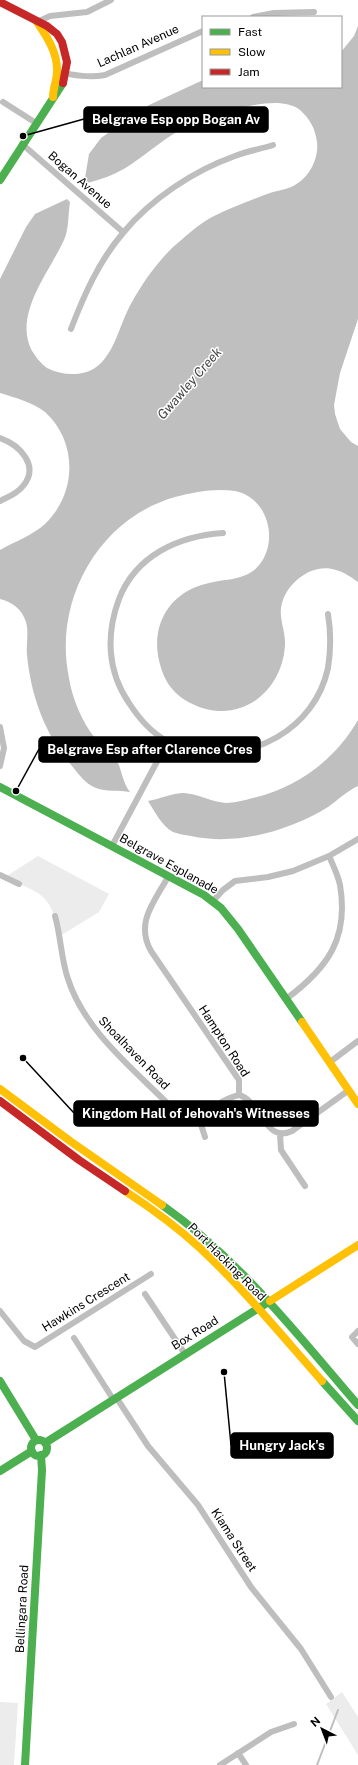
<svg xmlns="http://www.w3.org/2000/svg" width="358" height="1765" font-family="'Public Sans',sans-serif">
  <rect width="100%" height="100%" fill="#fff"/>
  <path fill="#ececec" d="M38 856 109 894 99 912 60 936C50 892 42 895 5 877Z
    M342 1692 358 1717V1755L326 1704Z
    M0 1702 18 1703 14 1765H0Z"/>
  <path fill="#bfbfbf" d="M358 26V319L340 373 334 405 335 414 340 429 351 442 358 446V582C351 577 344 572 336 570 314 562 288 581 282 603 278 616 285 629 285 642 285 678 258 712 220 711 199 710 176 699 166 680 146 640 160 596 205 584 221 579 239 581 253 571 281 549 271 498 235 491 215 488 194 492 175 497 98 519 53 601 69 678 72 698 82 722 95 738 101 745 111 751 116 759 122 769 122 782 130 792 119 790 106 792 96 788 86 784 79 775 72 766 45 735 31 696 27 655 26 645 29 632 26 622 22 609 12 602 0 599V550C14 542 33 535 45 524 77 493 78 442 45 412 32 402 16 398 0 393V279L26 227 35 214 67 199 70 202C68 214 69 230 64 240 50 271 14 313 31 349 35 356 41 364 47 368 55 372 64 374 72 374 113 375 116 329 132 302 143 282 156 264 172 248 185 237 197 225 212 217 230 208 249 201 267 194 275 191 284 190 291 187 308 180 319 160 317 142 315 128 310 119 300 110 275 89 200 120 175 133 155 145 137 163 116 173 106 178 94 181 84 184L89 154 101 138 147 106 203 80V87H341V52L354 36Z
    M358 720V786C347 791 338 800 328 807 289 831 237 846 191 836 185 835 178 834 173 832 162 826 155 812 148 801 160 799 172 793 184 793 198 794 212 802 226 803 234 803 245 800 253 798 297 788 335 760 358 720Z"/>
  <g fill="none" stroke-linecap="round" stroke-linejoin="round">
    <path stroke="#bfbfbf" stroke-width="2" d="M317 1765 338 1710"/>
    <path stroke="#bebebe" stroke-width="6" d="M253 17 274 13 314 12
      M37 22 50 16 87 12 111 0
      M57 72C74 75 89 78 105 75L203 31
      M3 102 36 123
      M22 144 123 232
      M71 329C84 295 99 261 123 233 151 199 193 171 235 156 247 151 261 149 273 145
      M0 438C20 445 40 466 23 486 17 494 8 497 0 501
      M223 533C179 536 136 555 119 599 106 634 107 671 129 703 138 717 152 733 167 741 175 745 185 747 193 749 251 764 315 729 328 668 331 649 331 632 328 614
      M0 727 4 748 0 766
      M112 846 168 741
      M0 875 19 884
      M168 877C154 902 135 923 151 951L239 1080V1095C261 1101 265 1144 292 1131L349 1090
      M213 901 223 890 235 881 268 877 293 871 329 856 358 839
      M55 916C61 937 61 959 68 979 85 1032 135 1070 173 1109 200 1127 214 1100 239 1095
      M286 999C328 968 349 938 340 885 338 875 333 865 329 856
      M330 1062 358 1041
      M198 1115 205 1137
      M280 1134 281 1150 305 1186
      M145 1294 185 1354
      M0 1311 24 1341 35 1347 151 1274
      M358 1331 352 1337 358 1344
      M74 1338 113 1399
      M116 1397 148 1446 198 1505 251 1587 301 1649 331 1697
      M238 1753 246 1765
      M220 1765 271 1732 294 1724"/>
    <path stroke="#4caf50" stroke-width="8" d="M0 180 63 83
      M0 787 204 895 221 908 238 929 302 1022
      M162 1205C239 1259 297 1334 358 1405
      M0 1381 36 1440
      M322 1381 358 1421
      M31 1448a8 8 0 1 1 16 0a8 8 0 1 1-16 0Z
      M45 1443 270 1301
      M0 1471 32 1451
      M25 1765 42 1470 41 1455"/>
    <path stroke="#ffc107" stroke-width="8" d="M37 22C47 37 58 53 57 72 57 80 53 88 53 97
      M302 1022 358 1104
      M0 1089 70 1141 162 1205
      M125 1191C151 1208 177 1227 200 1248 244 1289 282 1336 322 1381
      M270 1301 358 1245"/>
    <path stroke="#c62828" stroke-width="8" d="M0 2 47 26 57 34 62 42 67 62 63 83
      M0 1101 79 1160 125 1191"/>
  </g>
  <g text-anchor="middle" stroke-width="3" stroke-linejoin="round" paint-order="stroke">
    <g font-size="12" fill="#000" stroke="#fff">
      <text transform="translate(138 46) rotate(-24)" y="4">Lachlan Avenue</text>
      <text transform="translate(80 180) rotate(41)" y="4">Bogan Avenue</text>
      <text transform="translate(169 864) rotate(29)" y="4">Belgrave Esplanade</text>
      <text transform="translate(224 1041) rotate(57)" y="4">Hampton Road</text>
      <text transform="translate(134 1053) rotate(46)" y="4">Shoalhaven Road</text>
      <text transform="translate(227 1262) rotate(45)" y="4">Port Hacking Road</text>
      <text transform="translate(86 1302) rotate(-32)" y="4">Hawkins Crescent</text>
      <text transform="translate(195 1333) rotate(-32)" y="4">Box Road</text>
      <text transform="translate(234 1540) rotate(57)" y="4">Kiama Street</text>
      <text transform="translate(22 1609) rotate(-87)" y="4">Bellingara Road</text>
    </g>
    <g font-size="13" font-style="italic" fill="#444" stroke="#fff">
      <text transform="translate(189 383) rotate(-49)" y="5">Gwawley Creek</text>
    </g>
  </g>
  <path fill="none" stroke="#000" stroke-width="1.5" d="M23 136L84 119M16 791L39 749M23 1058L74 1113M224 1372L231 1445"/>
  <g fill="#000" stroke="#fff" stroke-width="1.5">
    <circle cx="23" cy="136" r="4"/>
    <circle cx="16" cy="791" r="4"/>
    <circle cx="23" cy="1058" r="4"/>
    <circle cx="224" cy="1372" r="4"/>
  </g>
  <g fill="#000" stroke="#000" stroke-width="1.5">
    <rect x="84" y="107" width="184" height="25" rx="4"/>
    <rect x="39" y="737" width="221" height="25" rx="4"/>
    <rect x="74" y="1101" width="244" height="25" rx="4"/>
    <rect x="231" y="1433" width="102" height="25" rx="4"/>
  </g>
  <g font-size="13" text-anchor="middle" font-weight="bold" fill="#fff">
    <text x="176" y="124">Belgrave Esp opp Bogan Av</text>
    <text x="150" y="754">Belgrave Esp after Clarence Cres</text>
    <text x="196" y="1118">Kingdom Hall of Jehovah's Witnesses</text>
    <text x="282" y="1450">Hungry Jack's</text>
  </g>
  <rect x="202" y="16" width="140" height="72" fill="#ffffff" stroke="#999999"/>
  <rect x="210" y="29" width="20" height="6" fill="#4caf50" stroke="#999999"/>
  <text x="238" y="36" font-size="12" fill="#000000">Fast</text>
  <rect x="210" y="49" width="20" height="6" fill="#ffc107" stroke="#999999"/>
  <text x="238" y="56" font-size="12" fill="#000000">Slow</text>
  <rect x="210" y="69" width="20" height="6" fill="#c62828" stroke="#999999"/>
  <text x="238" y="76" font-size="12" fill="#000000">Jam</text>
  <g transform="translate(322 1729) rotate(318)" stroke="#ffffff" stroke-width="3" paint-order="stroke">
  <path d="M0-3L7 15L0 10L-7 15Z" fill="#000000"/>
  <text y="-6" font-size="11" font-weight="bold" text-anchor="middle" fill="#000000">N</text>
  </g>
</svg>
